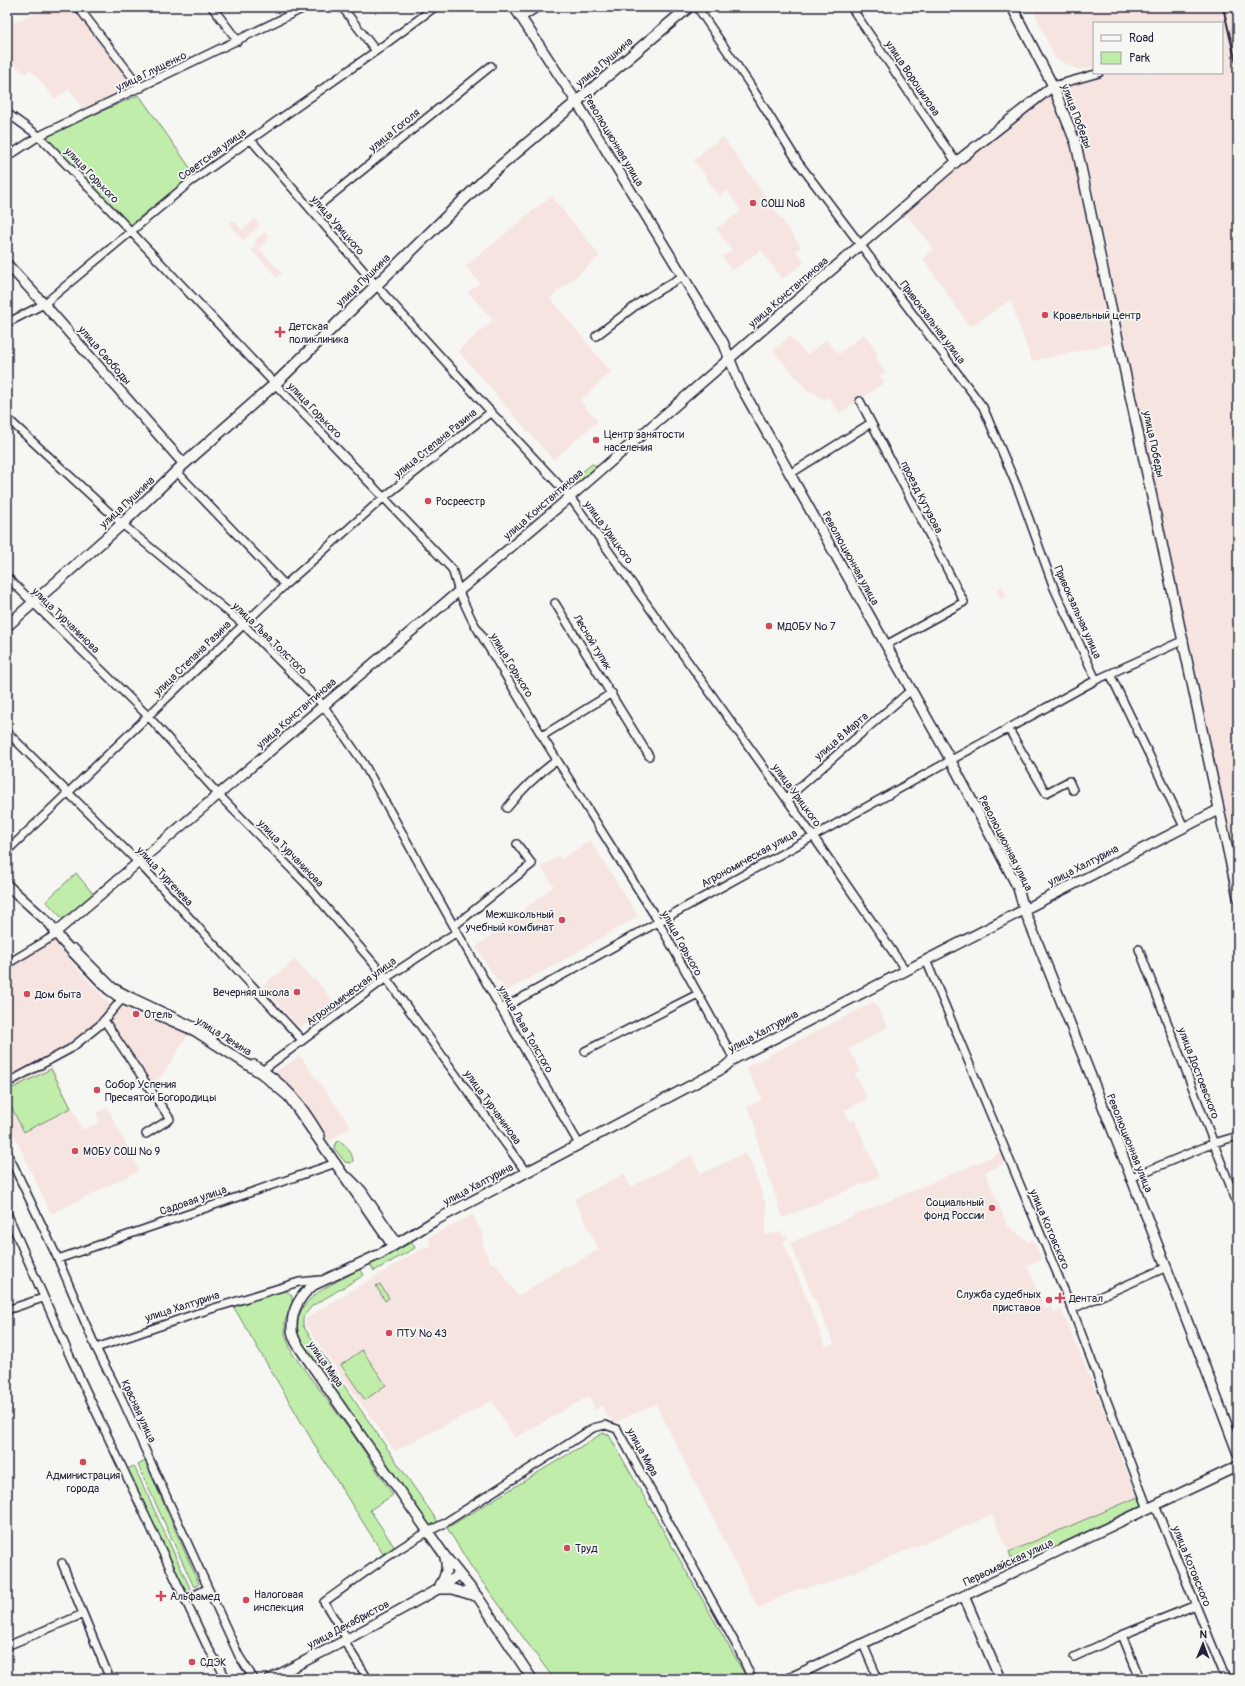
<svg xmlns="http://www.w3.org/2000/svg" width="1245" height="1686" font-family="Pangolin,sans-serif">
  <rect width="100%" height="100%" fill="#f6f6f2"/>
  <filter id="ink" filterUnits="userSpaceOnUse"><feTurbulence type="fractalNoise" baseFrequency=".025" numOctaves="2"/><feDisplacementMap in="SourceGraphic" scale="8" xChannelSelector="R" yChannelSelector="G"/><feConvolveMatrix kernelMatrix="1 2 1 2 8 2 1 2 1" color-interpolation-filters="sRGB"/></filter>
  <g filter="url(#ink)">
    <path fill="#f6e4e1" d="M49 7H75L136 86 85 112 69 89 55 99 30 69 25 74 7 58V25Z
      M1032 7H1238V860L1233 861 1091 180 1080 138 1063 86 1113 73H1222V23H1094V67L1079 70 1055 58Z
      M1050 93 1071 146 1116 343 1032 361 1010 300 970 327 923 258 934 250 904 211Z
      M723 137 801 247 796 251 804 263 782 279 761 250 732 271 722 257 732 250 716 229 741 211 727 190 719 196 694 160 701 154V153Z
      M551 196 600 256 550 298 611 372 580 401 598 421 553 460 458 351 493 320 468 292 480 283 466 266Z
      M255 219 260 225 243 240 229 224 233 220 242 230Z
      M265 232 270 237 259 248 282 273 277 277 251 250 256 245 254 242Z
      M864 334 877 351 875 353 878 357 876 359 885 372 880 376 885 382 840 413 828 397 824 399 806 389 773 351 790 336 807 355 826 340 839 354Z
      M1002 586 1007 596 1001 599 996 590Z
      M590 840 638 916 555 965 506 991 500 981 498 982 476 947 554 886 541 867 558 856 561 860Z
      M53 941 113 1008 103 1020 56 1056 7 1076V970Z
      M295 960 313 980 315 979 334 1002 300 1028 262 986Z
      M874 1002 888 1027 849 1049 861 1071 855 1074 867 1099 844 1110 850 1122 855 1120 879 1177 783 1218 759 1147 754 1122 747 1107 762 1099 746 1067Z
      M124 1006 189 1033 162 1076 152 1084 109 1021Z
      M300 1056 351 1126 329 1142 299 1095 275 1072Z
      M52 1066 83 1130 100 1122 96 1113 107 1107 139 1171 51 1214 7 1120V1089Z
      M744 1153 749 1157 767 1208 765 1235 781 1232 783 1237 787 1235 789 1238 783 1241 826 1347 834 1344 790 1243 1001 1153 1005 1163 985 1172 1007 1225 1027 1241V1243L1033 1240 1042 1259 1027 1265 1045 1309 1051 1306 1054 1312 1061 1309 1117 1442 1115 1443 1138 1497 1009 1552 992 1515 825 1584 798 1589 758 1608 656 1404 615 1422 608 1416 602 1406 595 1410 589 1396 515 1438 492 1401 395 1451 305 1324 306 1319 311 1315 418 1251 431 1246 428 1238 473 1215 483 1235V1247L491 1263 494 1262 518 1296 563 1267H567L599 1250 574 1199 624 1174 631 1187 691 1155 701 1174Z"/>
    <path fill="#c1edaa" stroke="#728872" d="M139 95 193 172 186 180 130 225 43 137Z
      M592 464 597 466 578 483 576 479 577 476Z
      M76 873 94 895 64 920 46 901Z
      M51 1069 71 1108 24 1132 7 1099V1091Z
      M339 1141C346 1144 353 1154 353 1161L351 1163 345 1162 334 1148 336 1142Z
      M412 1242 415 1248 374 1271 370 1264Z
      M360 1269 364 1275 312 1306 303 1317V1326L438 1522 430 1528 301 1342C285 1300 331 1286 360 1269Z
      M380 1284 389 1298 385 1301 376 1286Z
      M281 1291 288 1292 292 1296V1303L285 1321V1334L292 1353 352 1433 393 1495 370 1510 395 1548 383 1554 323 1459 233 1306Z
      M362 1350 386 1385 365 1400 341 1365Z
      M603 1433 609 1435 744 1673 742 1678 739 1679H554L472 1568 447 1528Z
      M145 1461 199 1584 194 1587 138 1465Z
      M134 1466 190 1588 184 1591 127 1469Z
      M1138 1497 1142 1505 1014 1566 1009 1552Z"/>
    <g fill="none" stroke-linecap="round" stroke-linejoin="round">
      <g stroke="#22223b" stroke-width="10">
        <path id="minor" d="M78 7 141 88
          M212 7 238 41
          M342 7 376 51
          M697 7 749 83 798 162 983 407 1020 494 1054 588 1096 680
          M851 7 956 162
          M521 18 538 7
          M1053 86 1099 73
          M7 113 39 136 120 220 275 384 452 569 459 592 472 620 542 736 658 921 734 1059
          M251 140 375 284 491 412 570 497 813 836 906 971
          M7 157 39 136 306 7
          M312 211 491 66
          M7 323 44 304 189 183 376 51 435 7
          M596 336 643 300 683 276
          M860 401 964 602 886 645
          M7 418 122 524 243 624 323 705 364 764 457 932 579 1144
          M177 472 285 585
          M790 474 871 423
          M7 577 148 716 219 795 306 884 386 978 526 1172
          M555 603 649 756
          M1110 674 1184 827
          M1008 728 1046 793 1069 781 1073 790
          M7 732 139 863 302 1040
          M542 736 612 693
          M786 799 911 690
          M507 808C522 789 538 774 557 760
          M7 851 285 585 383 498 491 412
          M454 926 532 864 517 844
          M74 948 113 987 132 997 202 1030 213 1038
          M1139 949 1238 1206
          M926 960 1072 1309 1148 1509
          M7 964 52 937 56 932
          M501 1009 1096 680 1184 640
          M104 1020 170 1119 146 1134
          M585 1051 698 994
          M254 1064C287 1084 301 1103 321 1136
          M262 1074 267 1067 386 978 457 932
          M7 1083 70 1049 100 1025 122 999
          M7 1152 58 1259 96 1348 122 1399 239 1656 254 1679
          M349 1177 362 1190 398 1243
          M1130 1178 1214 1143 1238 1136
          M7 1213 72 1361 207 1646 227 1679
          M58 1259 336 1163
          M1072 1309 1167 1267
          M7 1310 43 1298
          M96 1348 198 1313 299 1282 320 1280
          M1155 1505 1226 1679
          M62 1563 110 1679
          M185 1600 208 1588
          M347 1639 324 1602C362 1575 400 1545 443 1524L593 1428 605 1425 617 1429 739 1650 752 1679
          M344 1641 368 1679
          M863 1644 878 1679
          M7 1646 83 1614
          M1074 1657 1122 1635
          M1140 1679 1122 1635 1196 1605"/>
      </g>
      <g stroke="#22223b" stroke-width="12">
        <path id="tertiary" d="M514 7 576 101 723 342 740 385 950 759 1018 888 1024 909C1097 1090 1169 1271 1238 1454
          M1012 7 1053 86 1076 144 1238 897
          M7 264 44 304 184 464
          M7 885 50 924 62 941 108 989 122 999 195 1031 262 1074 289 1097 393 1246
          M56 932 570 497 956 162 1053 86
          M440 1585C446 1576 448 1568 445 1558
          M438 1589H453L475 1596
          M964 1596 1000 1679
          M270 1679 344 1641 438 1589 459 1575
          M532 1679 478 1597 445 1556 299 1347C295 1341 291 1334 292 1326 292 1309 301 1294 314 1285L380 1254 436 1220 722 1069 734 1059 1218 810
          M788 1679 1238 1466"/>
      </g>
      <g stroke="#22223b" stroke-width="13">
        <path id="secondary" d="M7 626 122 524 184 464 275 384 485 179 689 7"/>
      </g>
      <use href="#minor" stroke="#f6f6f2" stroke-width="7"/>
      <use href="#tertiary" stroke="#f6f6f2" stroke-width="9"/>
      <use href="#secondary" stroke="#f6f6f2" stroke-width="10"/>
      <path stroke="#22223b" stroke-width="2" d="M1223 7 1238 71"/>
    </g>
  </g>
  <g fill="#d1495b" stroke="#f6f6f2" stroke-width="1.5">
    <circle cx="753" cy="203" r="4"/>
    <circle cx="1045" cy="315" r="4"/>
    <path d="M278 326h4v4h4v4h-4v4h-4v-4h-4v-4h4z"/>
    <circle cx="596" cy="440" r="4"/>
    <circle cx="428" cy="501" r="4"/>
    <circle cx="769" cy="626" r="4"/>
    <circle cx="562" cy="920" r="4"/>
    <circle cx="297" cy="992" r="4"/>
    <circle cx="27" cy="994" r="4"/>
    <circle cx="136" cy="1014" r="4"/>
    <circle cx="97" cy="1090" r="4"/>
    <circle cx="75" cy="1151" r="4"/>
    <circle cx="992" cy="1208" r="4"/>
    <path d="M1058 1292h4v4h4v4h-4v4h-4v-4h-4v-4h4z"/>
    <circle cx="1049" cy="1300" r="4"/>
    <circle cx="389" cy="1333" r="4"/>
    <circle cx="83" cy="1462" r="4"/>
    <circle cx="567" cy="1548" r="4"/>
    <path d="M159 1590h4v4h4v4h-4v4h-4v-4h-4v-4h4z"/>
    <circle cx="246" cy="1600" r="4"/>
    <circle cx="192" cy="1662" r="4"/>
  </g>
  <g text-anchor="middle" stroke-width="3.5" stroke-linejoin="round" paint-order="stroke">
    <g font-size="11" fill="#22223b" stroke="#f6f6f2">
      <text transform="translate(604 62) rotate(-40)" y="4">улица Пушкина</text>
      <text transform="translate(151 71) rotate(-26)" y="4">улица Глущенко</text>
      <text transform="translate(913 78) rotate(56)" y="4">улица Ворошилова</text>
      <text transform="translate(1077 116) rotate(69)" y="4">улица Победы</text>
      <text transform="translate(394 130) rotate(-39)" y="4">улица Гоголя</text>
      <text transform="translate(614 140) rotate(59)" y="4">Революционная улица</text>
      <text transform="translate(212 154) rotate(-36)" y="4">Советская улица</text>
      <text transform="translate(92 175) rotate(46)" y="4">улица Горького</text>
      <text transform="translate(338 225) rotate(49)" y="4">улица Урицкого</text>
      <text transform="translate(363 280) rotate(-44)" y="4">улица Пушкина</text>
      <text transform="translate(788 292) rotate(-41)" y="4">улица Константинова</text>
      <text transform="translate(933 322) rotate(53)" y="4">Привокзальная улица</text>
      <text transform="translate(105 355) rotate(49)" y="4">улица Свободы</text>
      <text transform="translate(315 410) rotate(46)" y="4">улица Горького</text>
      <text transform="translate(435 443) rotate(-39)" y="4">улица Степана Разина</text>
      <text transform="translate(1154 444) rotate(78)" y="4">улица Победы</text>
      <text transform="translate(922 497) rotate(63)" y="4">проезд Кутузова</text>
      <text transform="translate(127 502) rotate(-43)" y="4">улица Пушкина</text>
      <text transform="translate(543 504) rotate(-41)" y="4">улица Константинова</text>
      <text transform="translate(609 532) rotate(54)" y="4">улица Урицкого</text>
      <text transform="translate(851 558) rotate(61)" y="4">Революционная улица</text>
      <text transform="translate(1078 612) rotate(66)" y="4">Привокзальная улица</text>
      <text transform="translate(66 620) rotate(44)" y="4">улица Турчанинова</text>
      <text transform="translate(270 638) rotate(44)" y="4">улица Льва Толстого</text>
      <text transform="translate(593 642) rotate(58)" y="4">Лесной тупик</text>
      <text transform="translate(192 658) rotate(-44)" y="4">улица Степана Разина</text>
      <text transform="translate(512 665) rotate(59)" y="4">улица Горького</text>
      <text transform="translate(296 713) rotate(-41)" y="4">улица Константинова</text>
      <text transform="translate(841 736) rotate(-41)" y="4">улица 8 Марта</text>
      <text transform="translate(797 795) rotate(54)" y="4">улица Урицкого</text>
      <text transform="translate(1006 843) rotate(63)" y="4">Революционная улица</text>
      <text transform="translate(291 853) rotate(46)" y="4">улица Турчанинова</text>
      <text transform="translate(749 858) rotate(-29)" y="4">Агрономическая улица</text>
      <text transform="translate(1083 865) rotate(-27)" y="4">улица Халтурина</text>
      <text transform="translate(165 876) rotate(47)" y="4">улица Тургенева</text>
      <text transform="translate(682 943) rotate(61)" y="4">улица Горького</text>
      <text transform="translate(351 991) rotate(-36)" y="4">Агрономическая улица</text>
      <text transform="translate(526 1029) rotate(60)" y="4">улица Льва Толстого</text>
      <text transform="translate(763 1031) rotate(-28)" y="4">улица Халтурина</text>
      <text transform="translate(224 1036) rotate(32)" y="4">улица Ленина</text>
      <text transform="translate(1199 1073) rotate(69)" y="4">улица Достоевского</text>
      <text transform="translate(493 1107) rotate(54)" y="4">улица Турчанинова</text>
      <text transform="translate(1130 1143) rotate(68)" y="4">Революционная улица</text>
      <text transform="translate(478 1184) rotate(-28)" y="4">улица Халтурина</text>
      <text transform="translate(193 1200) rotate(-19)" y="4">Садовая улица</text>
      <text transform="translate(1050 1229) rotate(67)" y="4">улица Котовского</text>
      <text transform="translate(182 1306) rotate(-18)" y="4">улица Халтурина</text>
      <text transform="translate(326 1364) rotate(55)" y="4">улица Мира</text>
      <text transform="translate(139 1411) rotate(65)" y="4">Красная улица</text>
      <text transform="translate(643 1452) rotate(61)" y="4">улица Мира</text>
      <text transform="translate(1008 1562) rotate(-25)" y="4">Первомайская улица</text>
      <text transform="translate(1192 1566) rotate(68)" y="4">улица Котовского</text>
      <text transform="translate(348 1624) rotate(-28)" y="4">улица Декабристов</text>
    </g>
    <g font-size="11" fill="#22223b" stroke="#f6f6f2" text-anchor="start">
      <text x="761" y="207">СОШ №8</text>
      <text x="1053" y="319">Кровельный центр</text>
      <text x="289" y="330">Детская<tspan x="289" dy="13">поликлиника</tspan></text>
      <text x="604" y="438">Центр занятости<tspan x="604" dy="13">населения</tspan></text>
      <text x="436" y="505">Росреестр</text>
      <text x="777" y="630">МДОБУ № 7</text>
      <text x="554" y="918" text-anchor="end">Межшкольный<tspan x="554" dy="13">учебный комбинат</tspan></text>
      <text x="289" y="996" text-anchor="end">Вечерняя школа</text>
      <text x="35" y="998">Дом быта</text>
      <text x="144" y="1018">Отель</text>
      <text x="105" y="1088">Собор Успения<tspan x="105" dy="13">Пресвятой Богородицы</tspan></text>
      <text x="83" y="1155">МОБУ СОШ № 9</text>
      <text x="984" y="1206" text-anchor="end">Социальный<tspan x="984" dy="13">фонд России</tspan></text>
      <text x="1041" y="1298" text-anchor="end">Служба судебных<tspan x="1041" dy="13">приставов</tspan></text>
      <text x="1069" y="1302">Дентал</text>
      <text x="397" y="1337">ПТУ № 43</text>
      <text x="83" y="1479" text-anchor="middle">Администрация<tspan x="83" dy="13">города</tspan></text>
      <text x="575" y="1552">Труд</text>
      <text x="254" y="1598">Налоговая<tspan x="254" dy="13">инспекция</tspan></text>
      <text x="170" y="1600">Альфамед</text>
      <text x="200" y="1666">СДЭК</text>
    </g>
  </g>
  <rect width="1245" height="1686" fill="none" stroke="#f6f6f2" stroke-width="24"/>
  <rect x="12" y="12" width="1221" height="1662" fill="none" stroke="#22223b" stroke-width="1.5" filter="url(#ink)"/>
  <rect x="1093" y="22" width="130" height="52" fill="#f6f6f2" stroke="#a1a1a9"/>
  <rect x="1101" y="35" width="20" height="6" fill="#f6f6f2" stroke="#a1a1a9"/>
  <text x="1129" y="42" font-size="12" fill="#22223b">Road</text>
  <rect x="1101" y="52" width="20" height="12" fill="#c1edaa" stroke="#a1a1a9"/>
  <text x="1129" y="62" font-size="12" fill="#22223b">Park</text>
  <g transform="translate(1203 1644) rotate(1)" stroke="#f6f6f2" stroke-width="3" paint-order="stroke">
  <path d="M0-3L7 15L0 10L-7 15Z" fill="#22223b"/>
  <text y="-6" font-size="11" font-weight="bold" text-anchor="middle" fill="#22223b">N</text>
  </g>
</svg>
